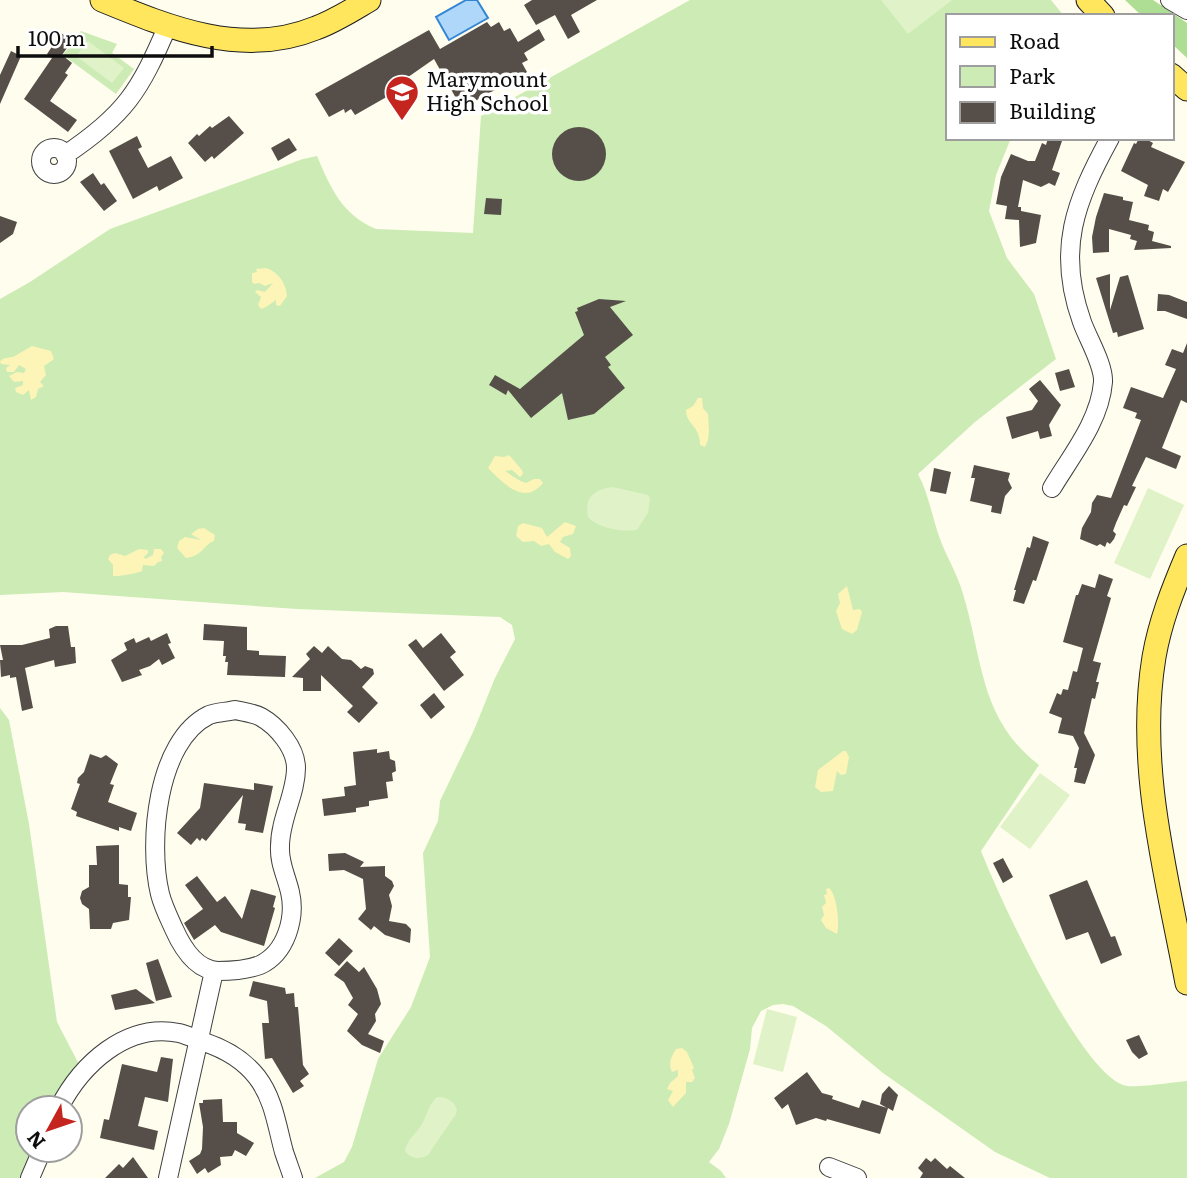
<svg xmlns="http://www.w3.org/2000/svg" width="1187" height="1178" font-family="Literata,serif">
  <rect width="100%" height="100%" fill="#fffded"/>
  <path fill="#ccebb5" d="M690 0H1051L1064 16H947V138H1011L996 175 989 211 1007 258 1034 294 1056 359 975 422 918 474C929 495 932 517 940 539 947 558 958 575 963 594 983 659 979 719 1039 765L981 851C1000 899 1078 1068 1123 1085 1133 1089 1174 1082 1187 1081V1178H1050L995 1152 883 1073 826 1026 793 1006 783 1004 773 1005 761 1011 752 1028 750 1049 729 1124 719 1149 709 1162 721 1171 726 1178H315L344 1162 352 1147 378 1059 411 1007 430 957 423 853 438 821 440 801 474 730 495 678 515 639 512 625 500 617 297 609 63 592 0 595V299L30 282 110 229 303 159 317 156C330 187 342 215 376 229L473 233 481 116Z
    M81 31 117 44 112 53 134 69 116 94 63 55Z
    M0 708 9 720 29 824 57 1022 83 1072 59 1108H28V1150H39L26 1178H0Z"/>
  <path fill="#aedd94" d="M1125 0H1153L1187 23V58L1171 43V16H1142Z"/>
  <path fill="#fdf4b7" d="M266 268C279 272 286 284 287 296L280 306 276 305V300L266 307 261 309 258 305 261 297 255 292 257 290 265 292 273 283 265 286 259 283 254 284 252 282V273L257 272 256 269Z
    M32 346 51 351 54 359 44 366 46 375 40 382 44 386 38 389 36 397 31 400 29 390 23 395 16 392 15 388 23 385V381L14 382 9 376 17 372 24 373 26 369 19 365 14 372H7L6 368 10 365 1 364 0 361 5 358 13 357Z
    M698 398H702L703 408 708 414 709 431 708 440 705 447 700 445C700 425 686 425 686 410L693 406Z
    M509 455 522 470 523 474 520 477 512 470 505 471C513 476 517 480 526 483L534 479H540L543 483C524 506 504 484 488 468L495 456 504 457Z
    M565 522 576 526 573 534 563 537 560 542 570 548 571 556 568 559 555 552 549 544 541 546 534 541 523 542 516 536 518 526 523 523 542 528 547 537Z
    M204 528 215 535 214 541C204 544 203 556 186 558L177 548 179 541 185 537 201 540 191 534 198 529Z
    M139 549 148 550V553L144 557 145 559 153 555 154 549H161L164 553 161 557 162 561 158 562 154 566 143 565 142 571C138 573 118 577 113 576V565L108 559 110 555 115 553 125 556Z
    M847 586 853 610 860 609 862 612 857 630 852 634 842 629 836 611 840 603 838 594Z
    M843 751H846L849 757 846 774 841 775 837 771 833 791 821 792 815 787 818 770Z
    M829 888C837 894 840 925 837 934L826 928 821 920 824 915 822 907 826 903 824 895 827 894 826 889Z
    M676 1049 682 1048 687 1052 694 1068 692 1070 695 1078 692 1082H686V1093L673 1107 668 1100 673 1091 667 1089 670 1083 678 1076V1070L672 1072C668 1064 671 1056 676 1049Z"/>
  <path fill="#e0f2c7" d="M881 0H952L908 34Z
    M88 41 124 68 112 83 76 56Z
    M613 487 648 495 650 498 648 513 637 530C622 532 599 529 588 517 584 497 595 489 613 487Z
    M1148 488 1184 505 1150 579 1114 563Z
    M1040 773 1070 795 1030 849 1000 827Z
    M767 1009 797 1017 783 1072 753 1064Z
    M437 1097C447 1097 453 1100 457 1109L456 1114 428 1155C421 1160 410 1159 405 1151 407 1138 418 1133 423 1122 428 1112 429 1104 437 1097Z"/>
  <path fill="#afd7f9" stroke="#3386d4" stroke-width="2" d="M466 0H477L488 18 449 40 436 17Z"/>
  <path fill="#564f49" d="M532 0H597L571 15 580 32 568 39 555 15 536 25 524 5Z
    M487 22 491 27 499 22 504 31 510 28 518 42 539 29 545 40 524 53 528 60 522 63 527 72 468 105 463 97 457 100 434 59 401 82 404 87 355 115 351 109 345 113 344 109 329 117 315 94 429 30 440 49Z
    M61 33 72 41 62 55 72 63 65 73 68 75 50 101 77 120 68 132 24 99 52 58 47 54Z
    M11 51 21 56 0 104V75Z
    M229 116 244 133 214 159 212 156 205 162 188 143 197 134 199 136 210 126 212 128Z
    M552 154a27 27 0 1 1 54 0a27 27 0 1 1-54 0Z
    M137 136 142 147 138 149 148 168 171 156 183 178 159 191 157 186 133 199 109 151Z
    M289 138 297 150 278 161 271 148Z
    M1048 138 1062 141 1052 170 1060 173 1055 186 1049 183 1041 187 1023 180 1018 207H1021V211L1041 215 1036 243 1020 247 1019 220 1005 219 1007 206 996 204 1001 177 1011 154 1028 161H1035L1042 143 1046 145Z
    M1139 138H1144L1153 143 1151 147 1185 162 1168 192 1163 189 1159 201 1144 196 1148 185 1121 171 1134 143 1136 144Z
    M93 173 101 185 104 183 117 201 104 211 80 182Z
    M1104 193 1123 197V200L1133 202 1129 220 1149 225 1148 230 1154 232 1152 241 1171 246V248L1134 250 1137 241 1130 239 1131 235 1109 229V252L1093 253 1092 237 1096 217Z
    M486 198 502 199 501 215 484 214Z
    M0 216 17 222 13 234 0 243Z
    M1110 274V310L1120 277 1128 275 1144 329 1118 337 1117 332 1113 333 1096 278Z
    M1158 294 1169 295 1187 302V319L1165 311H1157Z
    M599 299 626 301 610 307 633 335 605 357 611 365 608 367 625 388 594 414 568 420 562 393 531 418 508 390 506 395 489 385 495 375 520 389 584 335 575 312 578 311 577 308Z
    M1187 343V403L1181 400 1162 448 1181 456 1176 469 1146 457 1132 486 1136 487 1127 506 1124 505 1116 523 1113 531 1116 534 1114 539 1110 544 1107 542 1105 547 1100 544 1097 546 1080 539 1082 528 1091 512 1092 503 1097 495 1111 498 1141 420 1135 418 1137 413 1123 408 1131 387 1163 398 1176 369 1165 365 1172 349 1183 353Z
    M1069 369 1075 387 1060 391 1055 373Z
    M1040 380 1061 405 1049 425 1052 436 1040 439 1038 431 1012 439 1006 417 1032 410 1038 401 1029 389Z
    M974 465 1010 473 1008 480 1012 488 1005 496 1001 514 991 512 992 506 970 501 975 478H971Z
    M934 468 951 472 946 494 930 491Z
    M1033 536 1049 542 1036 581 1033 580 1024 604 1013 601 1016 590H1014L1027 547 1030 548Z
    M1099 574 1113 579 1107 596 1111 598 1093 661 1101 663 1096 682H1099L1095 699 1092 698 1084 733 1095 755 1085 784 1074 782 1077 768H1074L1079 748 1073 736 1058 733 1062 718 1049 713 1057 693 1061 695 1063 689 1068 690 1073 671 1077 672 1083 648 1063 642 1076 595H1078L1082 584 1095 588Z
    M204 624 247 627V650L259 651V655L286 656 285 677 227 675 228 662H225L226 656H223L224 641 203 640Z
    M56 626H68L71 647H75L76 663 55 667 54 660 25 668 33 708 22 711 16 677 10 678V675L1 677 0 660H3L0 645H22L50 638 49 629Z
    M167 633 171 643 168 644 175 658 162 665 159 659 150 666 139 670 142 675 122 682 111 660 127 650 124 643 134 638 136 643 149 637 151 641Z
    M441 633 456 652 450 657 464 675 444 691 408 645 416 639 423 648Z
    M314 646 322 653 328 646 342 659 351 660 361 669 365 666 373 669 374 674 362 687 378 703 359 723 347 712 353 706 321 675V691H303V678L292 677 310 659 306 654Z
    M434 693 445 707 431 719 420 705Z
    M377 749V753L389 751 390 759 395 761 396 771 392 773 393 781 386 782 388 798 369 801V806L356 808V812L324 816 322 799 345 796 344 787 356 785 353 752Z
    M90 754 101 758 106 755 118 764 110 784 114 785 108 802 137 813 131 831 119 827V831L76 816 77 812 71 809 80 784 77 783 78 778 84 772Z
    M204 783 254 790V783L273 786 263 833 245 830 246 824 238 823 243 795 206 841 202 838 200 841 197 838 191 845 177 833 200 808Z
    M119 845V884L128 885V897H131L129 920 113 923 111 929H90L89 909 82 904 80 898 82 891 89 887V865H97L96 846Z
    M345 853 364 862 360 867 385 866V876L392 881 394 886 389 895 392 906 389 921 406 924 411 929 410 943 385 935 374 926 371 930 358 919 366 909 363 879 344 870 329 871 328 854Z
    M1003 858 1013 877 1003 883 993 863Z
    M197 876 217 902 225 896 242 919 251 889 276 896 273 907 275 908 264 946 221 932 215 925 194 940 184 923 203 909 185 885Z
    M1087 880 1111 937 1115 936 1122 955 1101 964 1088 932 1066 940 1049 895Z
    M339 938 353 951 339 966 325 953Z
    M158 959 172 997 156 1001 146 963Z
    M347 961 359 972 364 967 377 989 381 1004 375 1014 376 1021 368 1034 384 1041 380 1053 362 1045 347 1031 358 1014 348 1005 353 998 349 991 344 982 334 975Z
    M253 981 285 988 286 994 294 993 295 1007H298L303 1065 309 1074 300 1081 304 1086 293 1093 272 1058 265 1059 262 1023H269L267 1001 249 996Z
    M136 989 155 1003 115 1010 111 995Z
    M1139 1035 1148 1054 1139 1059 1132 1052 1126 1040Z
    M161 1057 173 1059 168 1102 145 1097 138 1126 158 1131 154 1150 100 1138 104 1119 109 1120 122 1064 157 1072Z
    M807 1072 822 1093 833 1096 832 1099 859 1108 862 1100 887 1108 880 1104 882 1094 889 1086 898 1095 893 1111 888 1108 880 1134 827 1119 826 1121 816 1118 796 1125 788 1104 782 1109 774 1098Z
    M222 1099 223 1122H237V1133L254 1143 246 1156 235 1150 232 1156 220 1157 221 1165 208 1173 205 1168 197 1174 189 1161 200 1154 202 1149 203 1127 199 1103H203V1100Z
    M133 1157 148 1178H105L119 1164 123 1168Z
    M926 1158 931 1162 935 1158 947 1169 950 1166 965 1178H920L923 1173 918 1168Z"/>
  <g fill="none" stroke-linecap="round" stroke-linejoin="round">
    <g stroke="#404040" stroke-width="20">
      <path id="minor" d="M1170 0 1187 10
        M41 161a13 13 0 1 1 26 0a13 13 0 1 1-26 0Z
        M65 155C125 115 140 91 168 25
        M1052 488C1071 456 1100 421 1103 382 1104 365 1088 339 1082 322 1056 250 1075 202 1110 138
        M235 710C244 712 254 713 261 717 277 726 296 748 296 768 296 794 280 819 280 846 279 863 286 875 290 892 296 918 286 953 260 965 247 970 231 971 218 971 196 970 182 947 174 929 169 918 163 906 160 894 148 844 156 741 209 715 217 712 227 712 235 710Z
        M59 1108C81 1065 126 1022 179 1033 187 1035 196 1039 204 1042 225 1049 243 1059 257 1077 274 1099 277 1127 284 1152 287 1161 290 1169 293 1178
        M829 1167 857 1178
        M30 1178 42 1150
        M168 1178 214 971"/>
    </g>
    <g stroke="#1e1e1e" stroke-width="25">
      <path id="major" d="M102 0C170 28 243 58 316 28 335 21 352 10 369 0
        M1088 0 1103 16
        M1171 75 1187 89
        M1187 556C1173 589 1160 622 1154 657 1136 766 1167 877 1187 983"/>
    </g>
    <use href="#minor" stroke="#fff" stroke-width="18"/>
    <use href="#major" stroke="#ffe65d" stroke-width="23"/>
  </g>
  <defs>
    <g id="school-pin" transform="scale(1.75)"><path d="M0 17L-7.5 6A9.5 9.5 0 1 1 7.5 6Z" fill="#c4251e" stroke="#fff"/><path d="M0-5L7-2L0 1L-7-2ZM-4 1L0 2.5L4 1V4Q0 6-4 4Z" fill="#fff"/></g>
  </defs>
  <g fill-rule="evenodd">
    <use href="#school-pin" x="402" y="92"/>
  </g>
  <g text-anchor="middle" stroke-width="7" stroke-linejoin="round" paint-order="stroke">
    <g font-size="21" fill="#0d0d0d" stroke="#fff" text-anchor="start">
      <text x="426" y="87">Marymount<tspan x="426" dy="24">High School</tspan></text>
    </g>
  </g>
  <rect x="946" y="14" width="228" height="126" fill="#ffffff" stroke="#9e9e9e" stroke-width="2"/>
  <rect x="960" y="37" width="35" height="10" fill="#ffe65d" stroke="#9e9e9e" stroke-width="2"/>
  <text x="1009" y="49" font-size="21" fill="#0d0d0d">Road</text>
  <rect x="960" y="66" width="35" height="21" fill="#ccebb5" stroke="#9e9e9e" stroke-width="2"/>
  <text x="1009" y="84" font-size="21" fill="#0d0d0d">Park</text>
  <rect x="960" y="102" width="35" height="21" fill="#564f49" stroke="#9e9e9e" stroke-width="2"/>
  <text x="1009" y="119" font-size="21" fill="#0d0d0d">Building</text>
  <g transform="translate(49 1129) rotate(230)"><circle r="33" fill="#ffffff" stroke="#9e9e9e" stroke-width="2"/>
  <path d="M0-5L12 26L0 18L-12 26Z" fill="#c4251e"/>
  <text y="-10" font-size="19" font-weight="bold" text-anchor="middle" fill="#0d0d0d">N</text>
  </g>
  <path d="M18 46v10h194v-10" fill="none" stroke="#0d0d0d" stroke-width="3.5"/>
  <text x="28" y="46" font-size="21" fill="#0d0d0d" stroke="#ffffff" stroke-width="5" paint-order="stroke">100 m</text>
</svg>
